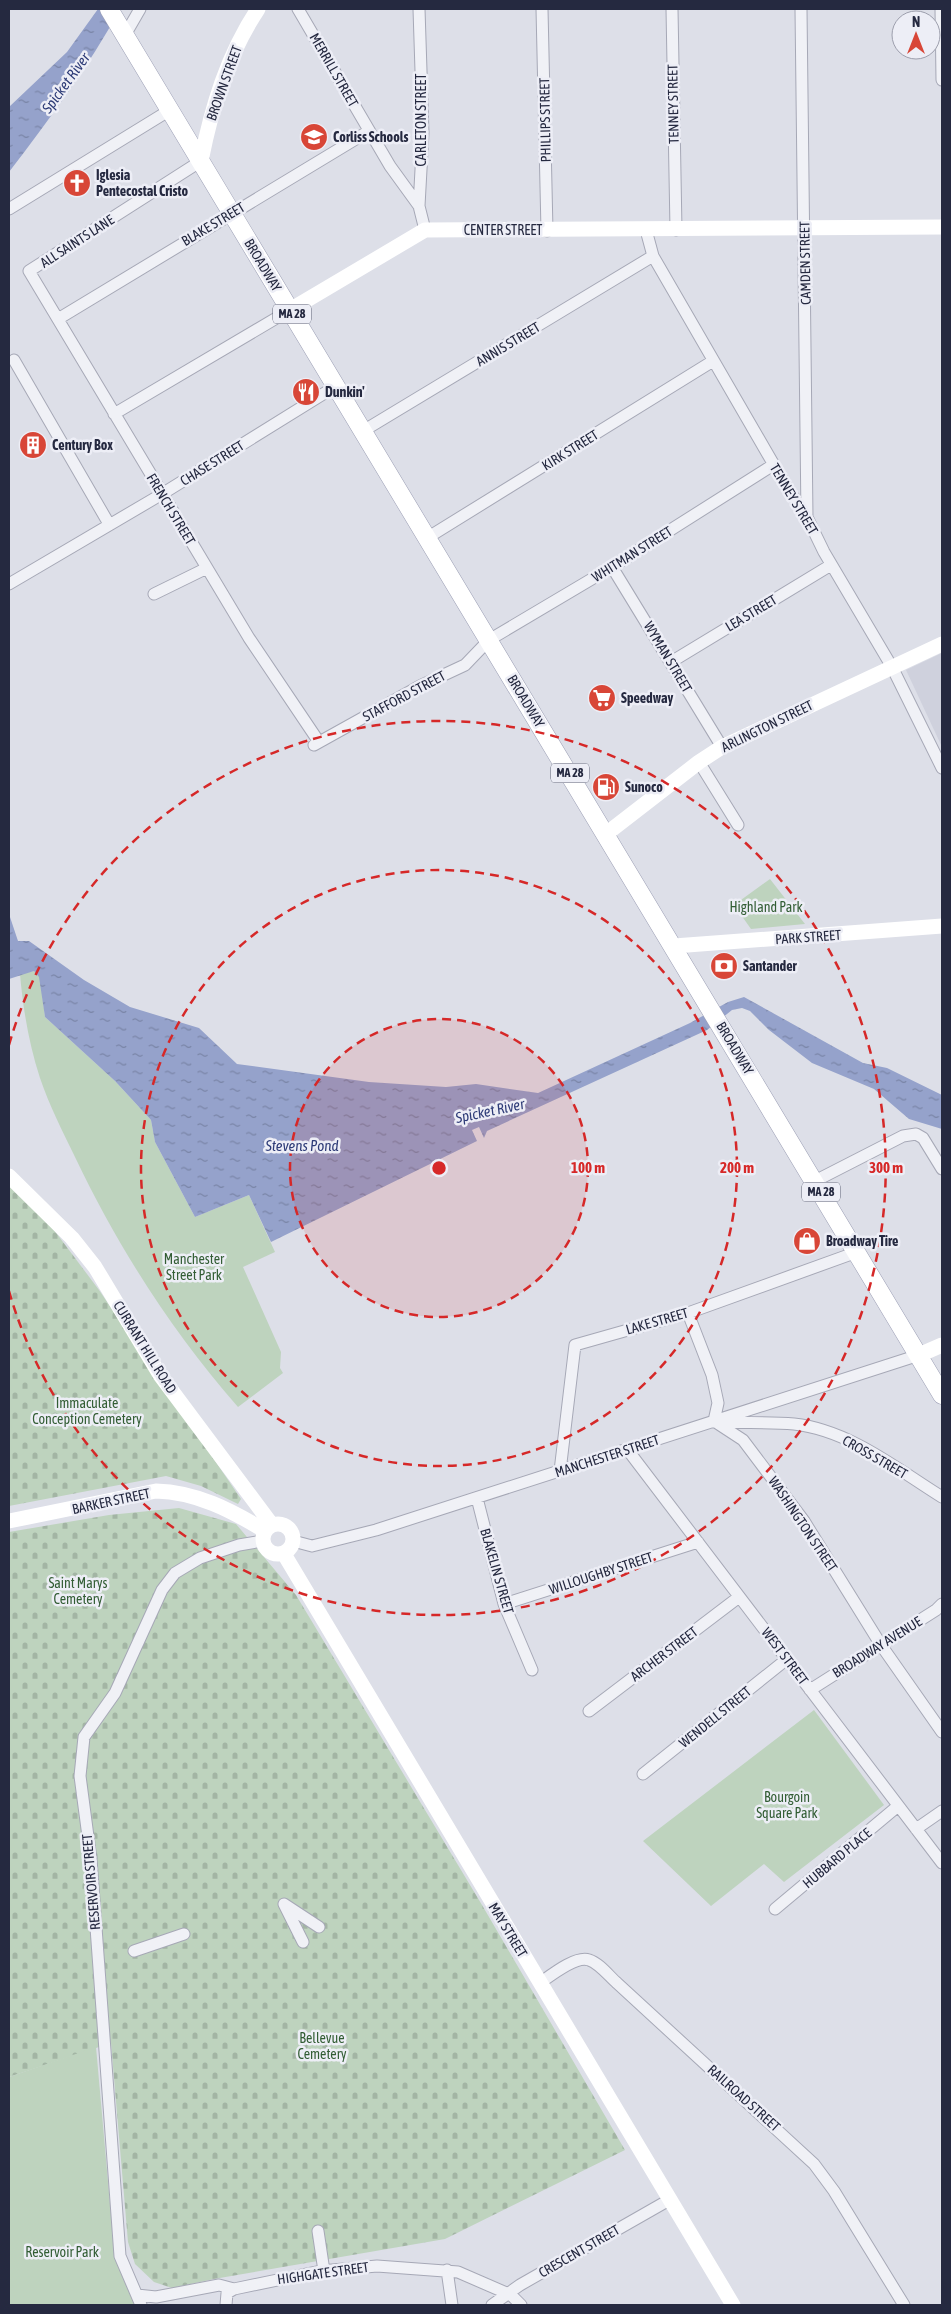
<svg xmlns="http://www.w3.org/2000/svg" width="951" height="2314" font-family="'Asap Condensed',sans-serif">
  <defs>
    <pattern id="cemetery-stones" width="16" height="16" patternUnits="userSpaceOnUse" patternTransform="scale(1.25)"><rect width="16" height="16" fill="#bed3be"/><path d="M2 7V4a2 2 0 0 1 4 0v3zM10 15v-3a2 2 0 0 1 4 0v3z" fill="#a3b5a4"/></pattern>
    <pattern id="water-ripples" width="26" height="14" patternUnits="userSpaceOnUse" patternTransform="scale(1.25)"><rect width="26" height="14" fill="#95a2cb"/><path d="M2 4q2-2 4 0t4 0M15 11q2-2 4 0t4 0" fill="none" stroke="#7984a6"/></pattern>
  </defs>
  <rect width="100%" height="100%" fill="#dddfe8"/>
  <path fill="#cfd1dd" d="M942 653V747L906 670Z"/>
  <path fill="url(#cemetery-stones)" d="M9 1184 45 1218 99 1290 241 1499 238 1504 201 1486 166 1476 9 1506Z
    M179 1508 236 1524 296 1595 482 1905 625 2150 445 2239 214 2279 172 2288 154 2282 135 2264 128 2242 111 2043 9 2077V1532L109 1515Z"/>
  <path fill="#bed3be" d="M770 879 805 924 751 929 734 905Z
    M34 971 40 977 45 1017 115 1081 151 1120 155 1142 195 1217 249 1195 275 1252 243 1267 281 1352 280 1368 283 1373 238 1407C172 1332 118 1247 75 1157 63 1132 49 1105 40 1078 29 1044 23 1009 20 974Z
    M814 1710 884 1805 784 1882 764 1864 711 1906 643 1841Z
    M96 2047 114 2249 137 2305H9V2077Z"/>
  <path fill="url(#water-ripples)" d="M98 9H120C89 66 49 120 9 172V107L67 52Z
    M9 914 18 941H29L84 980 130 1007 199 1028 237 1064 369 1082 446 1087 476 1084 538 1093 690 1023 728 1002 744 997 863 1063 887 1068 942 1095V1129L909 1119 874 1089 812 1063 769 1030 750 1011 742 1008 732 1010 707 1030 487 1131 484 1138 479 1127 472 1130 477 1141 271 1242 249 1195 195 1217 155 1142 151 1120 115 1081 45 1017 39 977 34 971 9 979Z"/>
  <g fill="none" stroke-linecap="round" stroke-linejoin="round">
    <g stroke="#a6a8b6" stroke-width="13">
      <path id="street" d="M298 9 390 166 419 206
        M419 9 423 133 419 206 425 230
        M542 9 547 231
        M672 9 676 230
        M801 9 807 517
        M941 9 942 80
        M125 35 140 9
        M201 161 29 271 249 638 319 742
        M9 209 170 110
        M646 230 653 256 785 484 807 517 824 552 892 667 942 768
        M58 319 369 131
        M14 360 109 524
        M114 414 290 310
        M363 431 653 256
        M427 538 713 361
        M612 567 722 747
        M9 584 162 494 336 386
        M154 594 207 568
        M671 662 831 565
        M314 745 420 686 465 665 489 640 612 567 773 465
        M699 762 738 825
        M815 1181 903 1136 916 1134 923 1138 942 1169
        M688 1313 712 1375 718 1403 714 1421
        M714 1421 743 1440 804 1521 881 1645 942 1732
        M721 1422C745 1423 770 1422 794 1424 849 1430 897 1469 942 1497
        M627 1449 942 1863
        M560 1471 575 1345 688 1313 857 1252
        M477 1498 504 1604 532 1670
        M293 1541 312 1546 376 1530 919 1355
        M504 1604 698 1542
        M810 1690 936 1610 942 1604
        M589 1711 739 1597
        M643 1774 787 1659
        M916 1829 942 1811
        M775 1909 898 1806
        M303 1942 284 1904 319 1927
        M134 1951 184 1934
        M540 1983C550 1976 576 1955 589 1960 599 1963 609 1976 617 1983L814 2164 834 2191 904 2305
        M318 2231 324 2271
        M447 2270 452 2305
        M137 2295 156 2297 219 2285 234 2289 321 2271 377 2266 458 2272 511 2295 521 2305
        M141 2305 120 2256 91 1859 80 1776 84 1737 115 1693 162 1590 175 1573 200 1558 239 1545 262 1541
        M226 2305 227 2293 234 2289
        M492 2305 520 2285 669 2200"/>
    </g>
    <g stroke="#9c9fb5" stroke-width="19">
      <path id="primary" d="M109 9 942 1395"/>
    </g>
    <use href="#street" stroke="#f0f1f6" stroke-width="11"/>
    <path stroke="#fff" stroke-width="15" d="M201 161C212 106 227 56 258 9
      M290 310 425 230 942 227
      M606 834 699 762 722 747 942 644
      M674 946 942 926
      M9 1176 72 1238 95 1267 160 1375 272 1525
      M919 1355 942 1345
      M9 1521 156 1491C196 1492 231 1510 265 1531
      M263 1539a15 15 0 1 1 30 0a15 15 0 1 1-30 0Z
      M284 1554 733 2305"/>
    <use href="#primary" stroke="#fff" stroke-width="18"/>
  </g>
  <circle cx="439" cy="1168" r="149" fill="#d62828" fill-opacity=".12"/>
  <g fill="none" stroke="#d62828" stroke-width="2.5" stroke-dasharray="9 6">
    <circle cx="439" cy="1168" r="149"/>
    <circle cx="439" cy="1168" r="298"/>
    <path d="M9 1045A447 447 0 1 1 9 1291"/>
  </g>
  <defs>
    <g id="school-disc" transform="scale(1.4375)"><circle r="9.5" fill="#d84637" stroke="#edeef6"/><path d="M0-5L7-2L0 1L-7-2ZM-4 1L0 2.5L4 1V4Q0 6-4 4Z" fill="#fff"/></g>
    <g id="church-disc" transform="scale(1.4375)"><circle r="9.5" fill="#d84637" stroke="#edeef6"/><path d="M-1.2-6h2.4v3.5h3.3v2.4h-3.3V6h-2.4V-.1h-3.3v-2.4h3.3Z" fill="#fff"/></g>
    <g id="restaurant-disc" transform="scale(1.4375)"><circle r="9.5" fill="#d84637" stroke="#edeef6"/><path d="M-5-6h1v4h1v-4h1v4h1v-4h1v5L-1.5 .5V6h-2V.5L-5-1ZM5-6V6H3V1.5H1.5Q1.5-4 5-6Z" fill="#fff"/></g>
    <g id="building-disc" transform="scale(1.4375)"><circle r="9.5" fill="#d84637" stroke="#edeef6"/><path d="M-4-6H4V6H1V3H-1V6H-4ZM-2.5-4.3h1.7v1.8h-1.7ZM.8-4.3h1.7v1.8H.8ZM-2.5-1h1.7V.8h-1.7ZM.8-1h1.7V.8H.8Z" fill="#fff"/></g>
    <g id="supermarket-disc" transform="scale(1.4375)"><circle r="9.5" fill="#d84637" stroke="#edeef6"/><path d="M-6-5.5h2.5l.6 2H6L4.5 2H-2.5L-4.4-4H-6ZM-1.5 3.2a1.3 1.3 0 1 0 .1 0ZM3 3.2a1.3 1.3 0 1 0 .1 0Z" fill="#fff"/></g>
    <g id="fuel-disc" transform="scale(1.4375)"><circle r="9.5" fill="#d84637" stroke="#edeef6"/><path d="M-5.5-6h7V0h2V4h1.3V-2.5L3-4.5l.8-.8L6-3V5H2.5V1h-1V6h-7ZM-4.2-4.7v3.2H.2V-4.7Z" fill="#fff"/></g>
    <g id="bank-disc" transform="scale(1.4375)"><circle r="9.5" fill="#d84637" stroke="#edeef6"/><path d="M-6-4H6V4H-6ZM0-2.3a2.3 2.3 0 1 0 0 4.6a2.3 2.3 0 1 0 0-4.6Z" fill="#fff"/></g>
    <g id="shop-disc" transform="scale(1.4375)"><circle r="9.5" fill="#d84637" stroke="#edeef6"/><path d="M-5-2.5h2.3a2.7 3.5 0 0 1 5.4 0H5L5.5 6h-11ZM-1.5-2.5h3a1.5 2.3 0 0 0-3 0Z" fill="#fff"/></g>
  </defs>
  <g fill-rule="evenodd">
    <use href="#school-disc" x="314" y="137"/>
    <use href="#church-disc" x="77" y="183"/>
    <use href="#restaurant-disc" x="306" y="392"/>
    <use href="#building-disc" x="33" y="445"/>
    <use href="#supermarket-disc" x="602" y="698"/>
    <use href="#fuel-disc" x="606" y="787"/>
    <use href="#bank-disc" x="724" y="966"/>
    <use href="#shop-disc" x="807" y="1241"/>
  </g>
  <g text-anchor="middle" stroke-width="5" stroke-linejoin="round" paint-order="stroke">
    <g fill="#edeef6" stroke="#616477" stroke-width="1">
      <rect x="273" y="304.5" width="38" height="19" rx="4"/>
      <rect x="551" y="763.5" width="38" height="19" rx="4"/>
      <rect x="802" y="1182.5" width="38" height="19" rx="4"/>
    </g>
    <g font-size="12" font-weight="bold" fill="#252940">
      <text x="292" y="318">MA 28</text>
      <text x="570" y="777">MA 28</text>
      <text x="821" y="1196">MA 28</text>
    </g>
    <g font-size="14" fill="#252940" stroke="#edeef6">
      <text transform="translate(334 70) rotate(60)" y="5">MERRILL STREET</text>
      <text transform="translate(224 83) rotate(-70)" y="5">BROWN STREET</text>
      <text transform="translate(673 104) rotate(-91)" y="5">TENNEY STREET</text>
      <text transform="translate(421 120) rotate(-90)" y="5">CARLETON STREET</text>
      <text transform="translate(545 120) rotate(-91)" y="5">PHILLIPS STREET</text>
      <text transform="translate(213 224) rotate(-31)" y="5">BLAKE STREET</text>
      <text x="503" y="235">CENTER STREET</text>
      <text transform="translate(77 241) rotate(-33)" y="5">ALL SAINTS LANE</text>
      <text transform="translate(805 263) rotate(-91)" y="5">CAMDEN STREET</text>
      <text transform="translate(263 265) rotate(59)" y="5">BROADWAY</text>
      <text transform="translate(508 344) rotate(-31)" y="5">ANNIS STREET</text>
      <text transform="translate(570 450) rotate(-32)" y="5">KIRK STREET</text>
      <text transform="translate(212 463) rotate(-32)" y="5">CHASE STREET</text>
      <text transform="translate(794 499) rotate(59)" y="5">TENNEY STREET</text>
      <text transform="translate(171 509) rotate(59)" y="5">FRENCH STREET</text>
      <text transform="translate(632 554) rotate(-32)" y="5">WHITMAN STREET</text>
      <text transform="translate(751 613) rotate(-31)" y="5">LEA STREET</text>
      <text transform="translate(668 657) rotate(59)" y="5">WYMAN STREET</text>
      <text transform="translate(404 696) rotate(-28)" y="5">STAFFORD STREET</text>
      <text transform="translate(526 701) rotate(59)" y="5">BROADWAY</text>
      <text transform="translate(767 726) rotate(-26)" y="5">ARLINGTON STREET</text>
      <text transform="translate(808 937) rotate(-4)" y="5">PARK STREET</text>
      <text transform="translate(735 1048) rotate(59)" y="5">BROADWAY</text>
      <text transform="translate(657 1321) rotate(-16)" y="5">LAKE STREET</text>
      <text transform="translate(145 1347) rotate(58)" y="5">CURRANT HILL ROAD</text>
      <text transform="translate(607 1456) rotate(-18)" y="5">MANCHESTER STREET</text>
      <text transform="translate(875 1457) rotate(30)" y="5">CROSS STREET</text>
      <text transform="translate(111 1501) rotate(-12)" y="5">BARKER STREET</text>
      <text transform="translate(803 1524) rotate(56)" y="5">WASHINGTON STREET</text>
      <text transform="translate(497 1571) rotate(74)" y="5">BLAKELIN STREET</text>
      <text transform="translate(601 1573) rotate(-18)" y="5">WILLOUGHBY STREET</text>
      <text transform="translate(877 1647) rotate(-32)" y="5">BROADWAY AVENUE</text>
      <text transform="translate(664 1654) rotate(-37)" y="5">ARCHER STREET</text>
      <text transform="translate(785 1656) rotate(53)" y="5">WEST STREET</text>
      <text transform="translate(715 1717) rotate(-39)" y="5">WENDELL STREET</text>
      <text transform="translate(837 1858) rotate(-40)" y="5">HUBBARD PLACE</text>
      <text transform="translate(91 1882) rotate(-95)" y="5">RESERVOIR STREET</text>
      <text transform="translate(508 1930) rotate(59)" y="5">MAY STREET</text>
      <text transform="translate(744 2098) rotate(42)" y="5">RAILROAD STREET</text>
      <text transform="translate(579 2251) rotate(-30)" y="5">CRESCENT STREET</text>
      <text transform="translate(323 2273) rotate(-8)" y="5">HIGHGATE STREET</text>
    </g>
    <g font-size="14" font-weight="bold" fill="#252940" stroke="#edeef6" text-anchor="start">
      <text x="333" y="142">Corliss Schools</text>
      <text x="96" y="180">Iglesia<tspan x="96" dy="16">Pentecostal Cristo</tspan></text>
      <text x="325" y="397">Dunkin'</text>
      <text x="52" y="450">Century Box</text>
      <text x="621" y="703">Speedway</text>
      <text x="625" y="792">Sunoco</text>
      <text x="743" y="971">Santander</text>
      <text x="826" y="1246">Broadway Tire</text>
    </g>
    <g font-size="14" fill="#325d34" stroke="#edeef6">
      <text x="766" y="912">Highland Park</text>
      <text x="194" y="1264">Manchester<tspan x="194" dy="16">Street Park</tspan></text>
      <text x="87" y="1408">Immaculate<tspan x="87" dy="16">Conception Cemetery</tspan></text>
      <text x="78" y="1588">Saint Marys<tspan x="78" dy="16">Cemetery</tspan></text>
      <text x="787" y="1802">Bourgoin<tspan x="787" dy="16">Square Park</tspan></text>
      <text x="322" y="2043">Bellevue<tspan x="322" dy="16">Cemetery</tspan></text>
      <text x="62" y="2257">Reservoir Park</text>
    </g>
    <g font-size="15" font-style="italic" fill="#2d3b77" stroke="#edeef6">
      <text transform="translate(66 83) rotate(-54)" y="5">Spicket River</text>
      <text transform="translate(490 1111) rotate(-12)" y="5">Spicket River</text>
      <text x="302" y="1151">Stevens Pond</text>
    </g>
  </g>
  <circle cx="439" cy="1168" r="8" fill="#d62828" stroke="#edeef6" stroke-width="2.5"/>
  <g font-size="15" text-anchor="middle" font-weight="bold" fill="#d62828" stroke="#edeef6" stroke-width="5" stroke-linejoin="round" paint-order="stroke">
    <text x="588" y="1173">100 m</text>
    <text x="737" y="1173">200 m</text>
    <text x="886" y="1173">300 m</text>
  </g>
  <rect width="951" height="2314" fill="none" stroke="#252940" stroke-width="20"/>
  <g transform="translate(916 35)"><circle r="24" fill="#edeef6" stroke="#9d9fad"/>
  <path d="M0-4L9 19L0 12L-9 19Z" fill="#d84637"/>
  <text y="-8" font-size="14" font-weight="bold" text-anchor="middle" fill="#252940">N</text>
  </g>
</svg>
